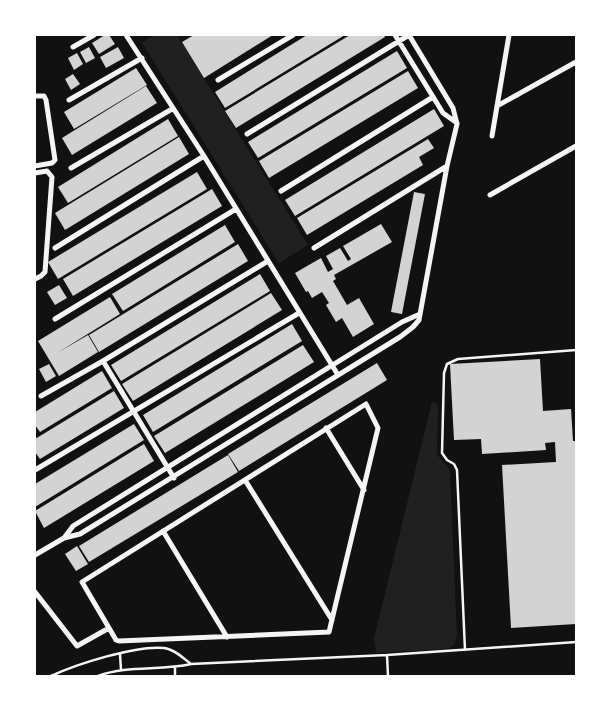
<svg xmlns="http://www.w3.org/2000/svg" width="611" height="711" font-family="'Source Sans 3',sans-serif">
  <rect width="100%" height="100%" fill="#111"/>
  <path fill="#202020" d="M154 35H177L308 245 279 263 142 43Z
    M432 402 436 403 438 406 437 453C440 461 448 464 450 472L457 636C455 645 453 648 444 649L376 653 374 638Z"/>
  <path fill="#d3d3d3" d="M105 35H109L115 44 99 54 92 43Z
    M194 35H273L204 78 182 42Z
    M307 35H345L225 108 215 92Z
    M350 35H384L385 37 236 128 225 111Z
    M89 47 95 58 86 63 80 52Z
    M118 47 124 58 106 68 100 57Z
    M397 51 407 68 258 158 248 142Z
    M77 53 83 64 74 70 68 58Z
    M136 68 147 85 74 129 64 112Z
    M408 71 418 88 269 178 259 161Z
    M73 74 80 84 71 90 65 79Z
    M146 86 157 103 72 155 62 138Z
    M434 109 444 126 295 216 285 200Z
    M168 119 178 136 68 203 58 187Z
    M179 137 189 154 65 230 55 213Z
    M428 139 434 148 419 157 423 165 307 235 297 218Z
    M197 172 207 189 58 279 48 262Z
    M212 189 222 206 73 296 63 279Z
    M414 192 425 194 402 314 391 312Z
    M381 224 392 242 334 275 336 279 333 281 347 305 359 298 374 324 353 337 342 318 336 322 326 305 329 303 322 292 312 298 308 291 306 292 295 273 321 258 328 272 333 269 326 256 340 248 348 261 351 259 343 246Z
    M225 225 235 242 123 311 112 294Z
    M238 244 248 261 99 352 89 335Z
    M260 274 270 291 121 381 111 365Z
    M59 285 67 298 55 305 47 292Z
    M271 293 282 310 133 401 122 384Z
    M110 297 120 314 57 353 88 335 98 352 59 376 38 341Z
    M292 324 302 341 153 432 143 415Z
    M303 345 314 362 165 453 154 436Z
    M540 359 543 411 571 409 573 441H576V624L511 628 502 465 556 462 555 442 545 443 546 450 482 454 481 439 454 440 450 364Z
    M377 363 387 380 239 471 228 454Z
    M49 364 56 376 46 382 39 369Z
    M102 371 112 388 40 432 35 425V412Z
    M114 391 124 408 40 459 35 452V439Z
    M134 424 144 440 35 507V484Z
    M144 444 154 461 44 528 35 511Z
    M228 455 238 472 89 562 79 546Z
    M77 546 88 564 76 571 65 554Z"/>
  <g fill="none" stroke-linecap="round" stroke-linejoin="round">
    <path stroke="#f5f5f5" stroke-width="2.5" d="M465 650 457 470 454 464 447 460 442 453 444 373 447 364 458 359 576 350
      M120 654 121 670
      M387 655 388 676
      M175 668V676
      M51 676C77 664 136 645 164 648 174 649 183 658 191 664
      M98 676C128 665 160 671 191 664L387 655 576 642"/>
    <path stroke="#f5f5f5" stroke-width="5" d="M126 35 204 156 338 375
      M395 35 443 113 457 123
      M73 47 94 35
      M218 80 293 35
      M35 96H44L46 100 55 160 52 163 35 166
      M69 100 142 58
      M497 106 576 62
      M247 134 409 35
      M492 136 509 35
      M71 168 172 109
      M35 173 47 171 52 177 45 272 41 276 35 279
      M281 191 433 97
      M490 195 576 146
      M55 248 204 156
      M314 248 447 166
      M55 319 236 209
      M103 361 268 261
      M41 396 103 361 174 478
      M326 428 364 490
      M35 470 299 313
      M245 480 332 620
      M163 531 227 637
      M64 538 73 526 402 322 420 314
      M35 555 64 538 80 534 400 337 413 327 419 320 447 166 457 124 453 108 409 35
      M35 592 77 646 109 628 82 582 366 404 378 428 329 632 119 641 116 640 109 628"/>
  </g>
  <rect width="611" height="711" fill="none" stroke="#ffffff" stroke-width="72"/>
</svg>
